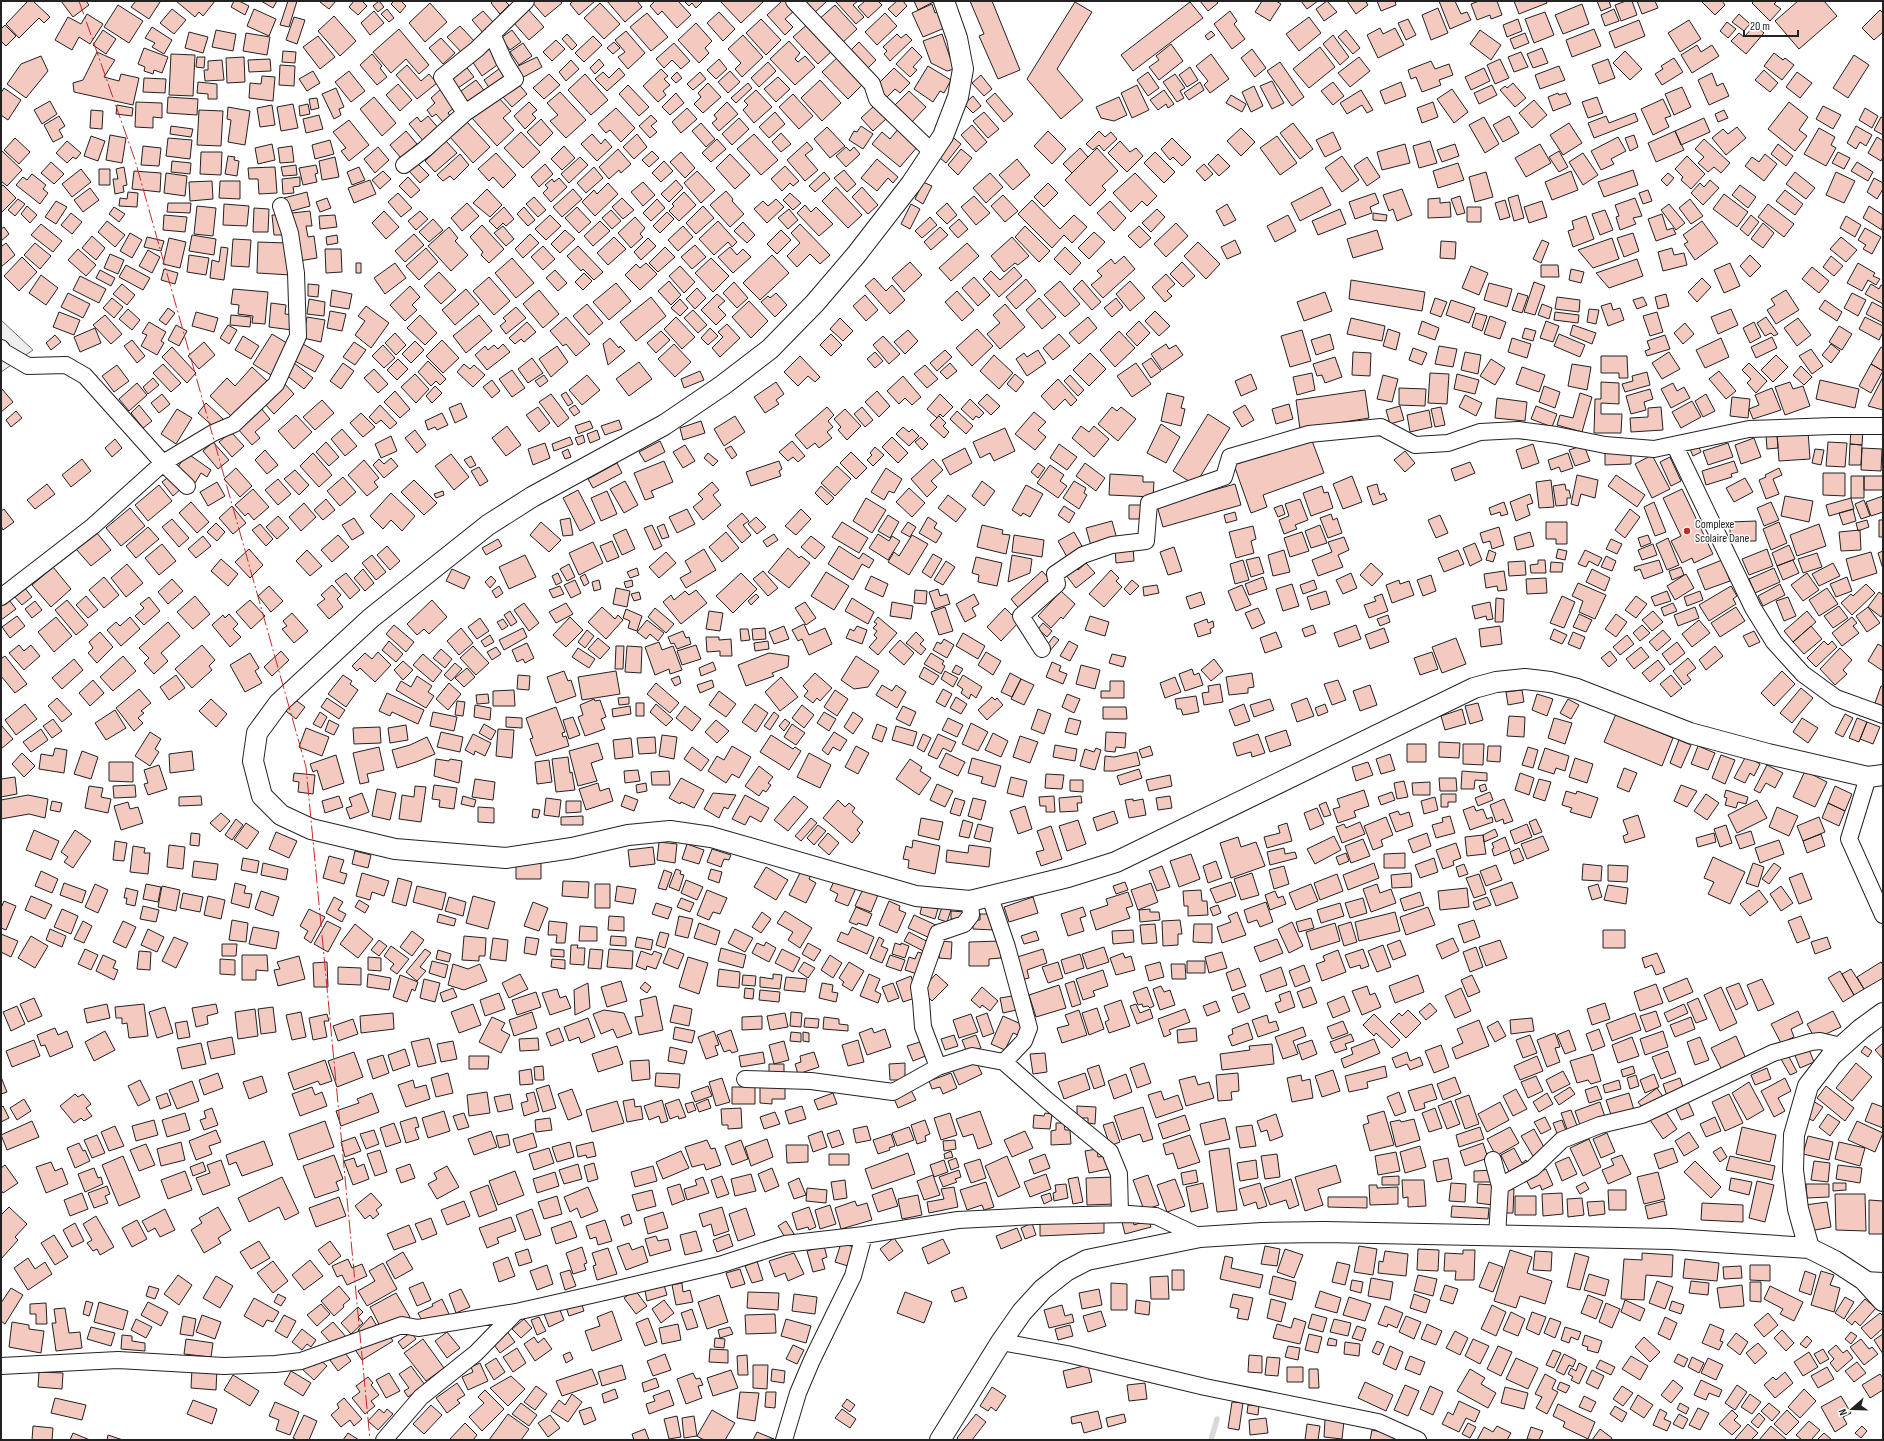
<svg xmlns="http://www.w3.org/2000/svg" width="1884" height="1441" font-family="'Sofia Sans Condensed',sans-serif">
  <rect width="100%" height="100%" fill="#fff"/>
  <path fill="#eee" stroke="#6f6f6f" d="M1 320 33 350 1 372Z"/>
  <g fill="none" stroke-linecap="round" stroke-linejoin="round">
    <path stroke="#d9d9d9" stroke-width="5.5" d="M1211 1440 1217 1419"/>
  </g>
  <path fill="#f3c9c0" stroke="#222" d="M28 1H33L50 17 44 23 39 18 19 38 6 24Z
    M61 1H86L89 5 73 17Z
    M136 1H159L160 2 149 19 131 7Z
    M176 1H215L203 16 199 12 195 17Z
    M234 1H239L249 6 245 15 231 7Z
    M261 1H277L273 8Z
    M288 1H297L289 27 280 25Z
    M321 1H336L329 9 320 2Z
    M354 1H362L367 6 358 15 349 7Z
    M379 1 384 7 378 12 373 6Z
    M394 1H401L406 6 400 13 391 4Z
    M493 1H505L509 5 500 14 491 3Z
    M531 1H560L562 3 545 17Z
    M573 1H595L579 15 570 4Z
    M607 1H637L642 7 625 22Z
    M655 1H678L691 15 677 28 662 11 658 15 650 6Z
    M684 1H703L696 8 692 3 689 6Z
    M720 1H762L763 2 741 23Z
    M782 1H787L795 10 785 19 793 27 785 35 767 15Z
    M804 1H827L812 15Z
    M837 1H858L853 5 864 17 856 24 836 2Z
    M865 1H878L882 5 868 18 858 7Z
    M897 1H903L907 6 896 17 888 9Z
    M914 1H935L918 10Z
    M970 1H992L1020 70 998 79 979 36 984 34Z
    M1200 1H1216L1218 3 1208 11Z
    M1262 1H1276L1281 4 1270 21 1255 12Z
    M1301 1H1318L1307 9Z
    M1327 1 1337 12 1324 21 1316 9Z
    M1347 1H1368L1366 2 1368 5 1356 14Z
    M1377 1H1395L1396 5 1381 11Z
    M1439 1H1455L1461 14 1467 12 1471 20 1450 29Z
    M1479 1H1497L1502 15 1491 19 1490 15 1477 20 1471 4Z
    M1514 1H1546L1547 3 1519 14Z
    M1597 1H1609L1611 7 1601 11Z
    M1626 1H1632L1637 15 1621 21 1615 5Z
    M1637 1H1655L1658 8 1642 14Z
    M1701 1H1722L1725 5 1715 15Z
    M1754 1H1777L1774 4 1781 9 1770 21 1752 3Z
    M1798 1H1824L1837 16 1799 49 1775 21Z
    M1075 2 1092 12 1057 69 1083 100 1061 119 1027 79Z
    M1190 2 1203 18 1133 71 1121 55Z
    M430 3 447 22 425 42 409 23Z
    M600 3 620 24 604 39 584 18Z
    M932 4 935 13 941 10 947 27 923 37 912 13Z
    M1582 4 1589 24 1563 34 1555 15Z
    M118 5 143 21 129 43 104 27Z
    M835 5 857 29 840 45 817 21Z
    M527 8 544 27 529 40 514 23Z
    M1438 8 1448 33 1431 40 1422 15Z
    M172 9 186 20 174 34 160 23Z
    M254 9 276 19 269 36 247 26Z
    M387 9 394 18 389 22 381 14Z
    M1614 9 1619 21 1605 26 1601 15Z
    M1880 10 1883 13V32L1874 40 1862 28Z
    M374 11 384 23 370 35 361 23Z
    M483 11 495 24 484 34 472 20Z
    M1230 11 1237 21 1234 24 1245 39 1232 49 1214 24Z
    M719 12 735 29 723 41 707 23Z
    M1545 12 1554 35 1534 43 1525 19Z
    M647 13 668 37 651 51 630 27Z
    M885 13 897 26 877 45 865 32Z
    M87 14 103 24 90 44 79 37 72 50 55 40 68 17 81 24Z
    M1739 14 1750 24 1744 31 1732 22Z
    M334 16 356 41 340 56 318 31Z
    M294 17 305 20 297 44 286 40Z
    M1309 17 1321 33 1299 51 1286 34Z
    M761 19 781 40 766 55 746 33Z
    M1408 19 1416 35 1406 40 1398 23Z
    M1518 19 1522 31 1507 37 1503 25Z
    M1639 20 1645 36 1615 48 1609 32Z
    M1689 20 1701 39 1680 52 1668 33Z
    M1727 22 1736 29 1728 38 1720 31Z
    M696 23 712 41 705 48 709 53 699 63 678 40Z
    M809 23 834 49 818 64 793 37Z
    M5 25 16 36 6 46 1 41V29Z
    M1755 25 1764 33 1746 54 1731 41 1739 33 1744 37Z
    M460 26 478 45 465 56 447 37Z
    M152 27 172 40 164 54 152 47 155 43 145 38Z
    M1380 28 1383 34 1395 28 1404 45 1378 58 1367 35Z
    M399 29 429 65 419 74 406 59 391 73 373 52Z
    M1594 29 1601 46 1572 57 1566 40Z
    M103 30 116 39 106 54 93 45Z
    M216 30 236 34 233 51 212 47Z
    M512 30 521 42 510 50 501 38Z
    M1346 30 1360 48 1353 54 1338 37Z
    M1480 30 1501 45 1491 60 1470 44Z
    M626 31 645 53 628 69 618 57 625 52 615 40Z
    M1211 31 1215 35 1208 40 1205 36Z
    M189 32 208 37 203 53 185 48Z
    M246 33 270 37 267 55 243 51Z
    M1525 33 1529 43 1514 49 1510 39Z
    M567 34 577 45 572 50 562 39Z
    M897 34 901 38 906 34 912 40 890 61 884 54 887 51 883 47Z
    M942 34 954 69 947 71 931 63 923 41Z
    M743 35 763 57 742 77 735 69 741 63 728 49Z
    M1333 35 1349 57 1340 65 1323 44Z
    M318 36 335 57 320 69 303 47Z
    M593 36 602 45 584 62 575 53Z
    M441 38 455 53 443 64 429 48Z
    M556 40 565 49 552 61 543 52Z
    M789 41 800 53 795 59 798 62 805 56 815 67 795 85 770 59Z
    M614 42 620 48 613 54 607 48Z
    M859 42 876 60 865 71 848 53Z
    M523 43 532 56 519 65 510 52Z
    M674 43 690 61 681 69 672 60 664 68 656 59Z
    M1171 44 1183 61 1159 80 1149 67 1159 60 1156 56Z
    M1697 45 1701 52 1712 45 1719 56 1692 73 1681 55Z
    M912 47 922 57 913 67 917 70 910 77 896 64Z
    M1320 47 1335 67 1309 88 1293 69Z
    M144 48 168 57 162 73 154 70 153 74 144 71 145 67 138 64Z
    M490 48 500 63 482 76 472 61Z
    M1542 48 1548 63 1533 68 1527 54Z
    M1252 49 1266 68 1255 77 1241 58Z
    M283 51 296 52 295 63 282 62Z
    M1625 51 1642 69 1630 80 1613 63Z
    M97 52 115 60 104 77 119 81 121 74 139 78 133 105 74 92 73 83 83 80Z
    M1521 52 1528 67 1514 72 1508 57Z
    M1774 53 1783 60 1785 58 1794 65 1782 80 1764 66Z
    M171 54 195 55 193 96 169 95Z
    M372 54 382 66 380 68 387 77 377 85 360 65Z
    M1211 54 1229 79 1210 93 1204 85 1208 81 1196 66Z
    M1854 55 1869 65 1848 98 1833 88Z
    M41 56 48 71 26 98 7 84 21 64Z
    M839 56 864 83 848 99 822 72Z
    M197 57H205L204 68 196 67Z
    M244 57 245 82 227 83 226 58Z
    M537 57 542 67 520 79 514 68Z
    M1359 57 1370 71 1350 87 1338 73Z
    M1674 58 1683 72 1662 85 1655 74 1663 69 1661 66Z
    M270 59 271 71 249 72 248 60Z
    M599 59 604 65 595 74 590 68Z
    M719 59 727 69 716 79 707 70Z
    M1500 59 1509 78 1495 84 1487 65Z
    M1608 59 1615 78 1599 84 1592 65Z
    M222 60 224 80 205 81 204 70H208V61Z
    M571 60 579 69 566 81 559 72Z
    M1431 61 1435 69 1449 64 1453 75 1439 80 1441 85 1422 92 1416 77 1411 79 1408 70Z
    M768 62 776 71 759 87 751 78Z
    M1280 62 1304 97 1292 106 1267 71Z
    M464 64 474 77 455 90 446 77Z
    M280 65 295 66 294 86 279 85Z
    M407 65 421 81 429 74 437 83 417 99 396 75Z
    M503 66 511 77 492 92 484 80Z
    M928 66 951 80 944 93 940 91 933 102 914 89Z
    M1559 66 1565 80 1540 89 1535 75Z
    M1190 67 1198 80 1187 87 1179 75Z
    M619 68 625 75 607 91 595 79 603 72 609 78Z
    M894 68 910 83 900 93 895 89 887 97 876 86Z
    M1484 68 1490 81 1471 90 1465 77Z
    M661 69 668 76 664 79 670 85 663 91 666 95 658 102 643 86Z
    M1764 70 1778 83 1770 92 1755 80Z
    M313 71 320 83 307 91 299 79Z
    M349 71 365 91 351 102 335 82Z
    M730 71 740 82 728 93 718 82Z
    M677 72 682 78 676 83 671 78Z
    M700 72 706 79 693 90 687 84Z
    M1148 72 1159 88 1148 96 1137 80Z
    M1797 72 1812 83 1800 98 1786 87Z
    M1712 73 1717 86 1723 83 1729 96 1709 105 1698 80Z
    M549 74 560 85 544 99 533 88Z
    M585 74 608 100 591 115 568 90Z
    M1175 74 1185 88 1180 91 1184 98 1177 102 1163 82Z
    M981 75 992 89 984 96 972 83Z
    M262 76 275 77 273 101 249 98 250 83 261 84Z
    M778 77 790 89 776 102 764 89Z
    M144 78 166 79 165 93 143 92Z
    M476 80 486 93 466 107 457 94Z
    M820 80 841 103 822 121 801 98Z
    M1272 81 1284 103 1272 109 1260 86Z
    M198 82 217 84V99H208V94L197 93Z
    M517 82 527 94 512 107 502 96Z
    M1200 82 1204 90 1189 100 1184 93Z
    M1333 82 1344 96 1333 105 1321 91Z
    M1401 82 1406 96 1385 104 1380 91Z
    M708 83 721 97 703 113 694 104 701 97 698 93Z
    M748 83 752 88 736 103 731 98Z
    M1513 83 1526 98 1515 107 1500 90 1505 86 1507 88Z
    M398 84 412 100 400 111 386 95Z
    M628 85 649 107 639 116 619 94Z
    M1137 85 1149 110 1132 118 1121 93Z
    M1492 85 1497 95 1479 104 1474 93Z
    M1254 86 1263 106 1251 112 1242 92Z
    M1682 87 1691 107 1674 115 1665 94Z
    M4 88 21 100 8 120 1 115V93Z
    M336 88 344 107 339 109 341 115 334 119 322 94Z
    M441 89 456 106 448 113 451 117 444 123 436 114 432 117 427 110 435 103 431 98Z
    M1452 89 1468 112 1454 123 1437 99Z
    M756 90 772 107 754 123 743 110 748 105 744 101Z
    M1164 90 1174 104 1168 108 1166 104 1158 110 1150 100Z
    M1361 90 1373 110 1367 113 1362 105 1347 114 1340 103Z
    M909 91 926 107 910 124 893 107Z
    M560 92 586 120 566 138 550 121 558 115 547 103Z
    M676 93 684 103 670 115 662 107Z
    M995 93 1013 114 1004 122 986 101Z
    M1558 93 1559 95 1566 93 1571 104 1553 111 1548 97Z
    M793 94 813 116 799 129 779 107Z
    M1231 95 1246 104 1242 112 1226 103Z
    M497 96 511 111 503 118 514 130 497 146 472 118Z
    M973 96 981 106 973 113 964 104Z
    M168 97 198 99 197 115 167 113Z
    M374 97 396 123 382 136 360 109Z
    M1119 97 1127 115 1114 121 1101 118 1096 107Z
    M1597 97 1603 113 1588 118 1582 102Z
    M317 98 319 108 311 110 309 99Z
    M1663 99 1671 116 1665 118 1669 127 1653 135 1641 109Z
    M1534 100 1547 115 1532 128 1519 113Z
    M50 101 57 114 42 124 34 110Z
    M136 102 162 103V118L153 117V128L135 127Z
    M529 102 537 110 532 114 536 118 525 129 514 116Z
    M727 102 738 114 719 131 712 123 717 119 714 115Z
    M1433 102 1438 117 1422 123 1417 108Z
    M1789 102 1808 117 1799 130 1807 136 1795 151 1768 129Z
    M293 104 298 128 281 131 277 107Z
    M308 104 310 114 300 116 299 106Z
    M117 105 133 108 132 116 116 114Z
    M272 105 275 125 260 127 257 108Z
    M874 106 886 119 873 131 861 118Z
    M1823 106 1841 115 1833 129 1816 119Z
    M228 107 250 111 245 145 228 142 231 120 227 119Z
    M616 108 635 128 621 142 610 130 606 133 598 124Z
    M687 108 697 119 681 133 672 122Z
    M1865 108 1878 116 1872 128 1859 120Z
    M91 110 103 111 102 129 90 128Z
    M199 110 223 111 221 146 197 145Z
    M1724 110 1728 118 1718 122 1715 114Z
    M775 112 785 124 769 138 759 127Z
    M984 112 999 129 988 138 973 121Z
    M1635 113 1638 121 1594 138 1588 123 1606 116 1609 123Z
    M319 115 323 129 306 133 303 119Z
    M651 115 657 121 651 126 657 132 650 138 639 126Z
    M59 116 65 126 59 130 63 137 53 142 44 125Z
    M428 116 440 130 425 143 409 124 417 117 421 122Z
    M1509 116 1519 133 1503 142 1493 125Z
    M1484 117 1499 144 1485 153 1469 125Z
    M1881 117 1883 118V135L1874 130Z
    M739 118 749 129 732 145 722 134Z
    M1704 118 1710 132 1681 145 1675 131Z
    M541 119 553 133 540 146 527 132Z
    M349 120 369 145 349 161 341 151 346 148 333 132Z
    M467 122 490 147 473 163 450 137Z
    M701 123 715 139 706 147 692 131Z
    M1293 123 1313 149 1300 159 1280 133Z
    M1569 123 1582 143 1563 155 1550 135Z
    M972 125 987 142 976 152 961 135Z
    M171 126 193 129 191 137 170 134Z
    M861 126 873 134 863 149 849 140 854 131 857 132Z
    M1856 126 1872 135 1866 146 1860 142 1856 149 1847 143Z
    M827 127 845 146 830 158 814 139Z
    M1737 127 1746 138 1726 155 1712 138 1723 129 1728 134Z
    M899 128 919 145 900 167 872 144 882 132 890 139Z
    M1241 128 1255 142 1241 156 1227 141Z
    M1819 128 1835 137 1831 145 1836 148 1826 166 1804 154Z
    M406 131 417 144 401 158 390 145Z
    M1048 131 1066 149 1052 164 1034 146Z
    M1099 131 1105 137 1111 132 1117 139 1104 151 1099 145 1093 150 1086 144Z
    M1675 131 1684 150 1656 162 1648 143Z
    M521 132 540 152 523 168 504 148Z
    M1333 132 1341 149 1325 157 1316 140Z
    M781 133 791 144 781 152 772 142Z
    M592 134 601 144 605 139 612 147 597 161 581 144Z
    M637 134 647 147 634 159 623 147Z
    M754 134 778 160 761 175 737 149Z
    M110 135 126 138 122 163 106 160Z
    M950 135 961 144 946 163 935 154Z
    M1634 135 1638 147 1630 151 1625 138Z
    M91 136 105 141 98 161 84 156Z
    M1277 136 1297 163 1280 175 1260 148Z
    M1618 137 1626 151 1611 159 1614 164 1601 170 1591 151Z
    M1877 137 1883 141V157L1881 161 1868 153Z
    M15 138 30 152 19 164 4 150Z
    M168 138 192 140 190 159 166 156Z
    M1172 138 1191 157 1182 166 1173 157 1170 160 1161 149Z
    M717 139 726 149 711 162 702 153Z
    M1704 139 1730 163 1721 173 1714 167 1708 172 1698 163 1704 157 1695 149Z
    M330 140 334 154 315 159 312 145Z
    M67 141 81 153 76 159 73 157 67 163 56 153Z
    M446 141 457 153 435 172 425 161Z
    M1120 141 1130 152 1136 148 1143 156 1127 172 1108 153Z
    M1430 141 1437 163 1419 168 1413 146Z
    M807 142 813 149 805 155 818 170 805 181 787 160Z
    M272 144 275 160 258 164 255 148Z
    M1405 144 1410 163 1382 170 1377 152Z
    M1455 144 1459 156 1442 162 1437 150Z
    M1540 144 1551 163 1526 177 1515 158Z
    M1778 144 1793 156 1786 166 1771 154Z
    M143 146 161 148 159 166 141 165Z
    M292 146 294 162 280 163 278 148Z
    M564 146 575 158 562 170 551 159Z
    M378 147 389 160 375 173 364 159Z
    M846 147 850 151 854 147 860 154 846 167 836 156Z
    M1080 148 1088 157 1072 173 1063 164Z
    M1097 148 1118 171 1102 186 1106 190 1090 206 1065 180Z
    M618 149 631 164 621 173 619 170 609 179 599 167Z
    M961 149 972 158 958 175 948 165Z
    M1 150 22 170 7 186 1 181Z
    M652 151 659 158 649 167 642 160Z
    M1559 151 1568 167 1559 172 1549 157Z
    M201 152H222L221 175 200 174Z
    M681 152 695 168 685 178 670 162Z
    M1155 152 1175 172 1164 183 1144 163Z
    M1838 152 1850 158 1844 169 1832 163Z
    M496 153 516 175 503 188 493 177 489 181 478 169Z
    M1583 153 1598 175 1583 185 1569 162Z
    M460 154 469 165 454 180 450 176 443 181 437 175Z
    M730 154 750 175 735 189 716 168Z
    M1218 154 1230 166 1219 176 1208 164Z
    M1765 154 1777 164 1764 181 1745 166 1752 157 1759 162Z
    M228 156 235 157 234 160 239 161 237 176 225 174Z
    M1342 156 1359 180 1342 192 1325 168Z
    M1687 156 1705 174 1691 189 1681 180 1683 177 1675 169Z
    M335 157 339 177 322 180 319 161Z
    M580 157 588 165 569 183 561 174Z
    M1367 157 1380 177 1367 186 1354 166Z
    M877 159 898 177 893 183 888 178 877 191 861 178Z
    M1017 159 1030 175 1013 190 999 175Z
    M172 161 191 163 190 174 171 172Z
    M664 161 673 171 661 182 652 173Z
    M51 162 64 174 54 184 41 173Z
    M1857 162 1873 172 1868 181 1851 171Z
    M417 163 429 175 420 183 409 171Z
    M1458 163 1464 180 1438 188 1433 171Z
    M545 164 553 174 539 187 531 177Z
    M1204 164 1213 174 1205 181 1196 171Z
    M296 165 297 175 283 176 281 167Z
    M316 165 318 173 315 174 317 182 303 185 299 168Z
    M785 166 799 181 793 186 790 183 782 191 771 179Z
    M124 167 127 185 123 186 124 192 115 194 113 179H118L116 169Z
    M275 167 277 193 259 194 258 179H249L248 168Z
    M359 167 365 180 352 185 347 172Z
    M594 167 603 178 586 193 577 183Z
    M81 169 91 182 72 197 62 184Z
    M99 169H110V185H99Z
    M844 170 856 184 847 192 834 178Z
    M1633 170 1638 185 1604 197 1598 182Z
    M134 171 161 173 160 192 132 189Z
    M383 171 391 179 380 189 372 180Z
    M697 171 715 190 701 203 684 183Z
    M1571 171 1578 190 1552 200 1545 182Z
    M824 172 830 179 815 192 809 186Z
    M1486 172 1493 197 1475 202 1469 177Z
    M1795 172 1815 188 1806 199 1786 184Z
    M1836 172 1855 181 1844 203 1826 195Z
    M166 173 187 176 185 196 164 193Z
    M990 173 1003 187 986 203 973 188Z
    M1135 173 1157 196 1147 206 1142 201 1131 212 1113 193Z
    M1668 173 1674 178 1667 186 1661 180Z
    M32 174 46 185 43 189 48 193 40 204 16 185 23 177 27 180Z
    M300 177V186L293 187 294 193 283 194 282 179Z
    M408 177 420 190 411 198 399 186Z
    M559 178 567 187 551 202 543 193 548 188 545 185 552 179 554 182Z
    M1874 178 1883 183V189L1877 199 1867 192Z
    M370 180 376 194 354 203 348 188Z
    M676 180 683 188 669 202 661 194Z
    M1710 180 1719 188 1703 205 1691 193 1700 183 1704 187Z
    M212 181 213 199 190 201 189 182Z
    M220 181H240V199L219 198Z
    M643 182 655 195 643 206 631 192Z
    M923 182 932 186 923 204 915 199Z
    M608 183 618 194 595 216 582 202 594 190 597 194Z
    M1048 183 1058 193 1044 207 1034 197Z
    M3 185 16 198 1 213V186Z
    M1740 185 1756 197 1748 208 1732 195Z
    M836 187 862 215 848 228 822 201Z
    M862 187 878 205 868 214 852 197Z
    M1322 187 1331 205 1300 221 1291 203Z
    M90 188 99 200 83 212 74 200Z
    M487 189 502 205 490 217 473 203Z
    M573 189 582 199 562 217 553 207Z
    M1402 189 1412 215 1397 221 1393 209 1389 211 1383 195Z
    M1648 190 1652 201 1643 204 1639 193Z
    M1785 190 1803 204 1795 215 1776 201Z
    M726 191 733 199 732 201 744 214 730 227 710 205Z
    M128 192 138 193 137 207 119 206 120 198 127 199Z
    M307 192 310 206 288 212 284 198Z
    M684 192 696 205 679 221 669 211 674 206 672 204Z
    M398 193 412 208 401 217 388 202Z
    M790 193 801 203 793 210 783 200Z
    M1375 193 1379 203 1370 207 1372 213 1355 219 1349 202Z
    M1724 194 1748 212 1737 227 1713 209Z
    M1003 195 1018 211 1005 222 991 206Z
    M1518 195 1524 218 1514 221 1508 198Z
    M974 196 990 213 976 225 961 207Z
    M1460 196 1465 213 1457 215 1451 199Z
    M534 197 546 210 538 217 526 204Z
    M327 198 331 208 320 212 316 202Z
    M622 198 634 210 623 219 612 207Z
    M1440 198V203L1450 202 1451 217 1428 218V199Z
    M1635 198 1642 216 1633 218 1636 224 1620 230 1616 217 1619 216 1615 205Z
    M18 199 25 204 15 216 8 210Z
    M657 199 665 208 651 221 643 213Z
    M776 199 784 207 767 223 754 209 763 201 768 206Z
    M1690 199 1703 216 1691 224 1679 208Z
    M1032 200 1060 229 1074 215 1087 227 1072 243 1064 235 1052 248 1018 214Z
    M1505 200 1510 217 1500 220 1495 203Z
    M56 201 67 207 56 224 45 217Z
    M1110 201 1126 218 1114 231 1097 213Z
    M1542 201 1547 217 1529 223 1524 207Z
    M168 203H191L190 213 167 212Z
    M467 203 479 216 462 231 451 218Z
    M947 203 957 215 947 224 936 213Z
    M224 204 249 206 247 226 223 225Z
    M911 204 920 209 910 229 901 224Z
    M1227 204 1236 220 1224 226 1216 211Z
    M1669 204 1685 223 1676 230 1661 210Z
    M1768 204 1794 224 1784 237 1758 217Z
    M805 205 811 212 816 207 833 224 819 236 797 213Z
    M27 206 37 215 30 223 21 214Z
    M197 206 216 208 213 236 194 234Z
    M703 206 714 218 696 234 686 223Z
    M1869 206 1883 215 1882 230 1863 218Z
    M114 207 125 214 119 222 109 214Z
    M504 207 514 219 506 226 503 223 497 229 489 221Z
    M524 207 535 220 528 226 517 214Z
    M577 207 591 222 579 233 565 218Z
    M1467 207H1481V222H1467Z
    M254 208 269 209 268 232H253Z
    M789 209 798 220 788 229 778 218Z
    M1157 209 1165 217 1151 232 1142 223Z
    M1340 209 1346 224 1318 235 1312 221Z
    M611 210 621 221 612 229 602 218Z
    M1605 210 1613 230 1600 235 1592 214Z
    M310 211 312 226H306L308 237 314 236 317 258 299 261 292 213Z
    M384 211 399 227 386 239 372 223Z
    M420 211 428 219 416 230 408 221Z
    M667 212 674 219 660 233 653 226Z
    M71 213 82 222 72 234 61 225Z
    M1373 213 1387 215 1386 221 1373 220Z
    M1662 214 1667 230 1673 228 1676 234 1656 241 1648 219Z
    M164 215 187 217 185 232 163 230Z
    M272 215H283L285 235H274Z
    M335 215 337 227 320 229 319 216Z
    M550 215 561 226 546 240 535 229Z
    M1288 215 1296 231 1275 242 1267 226Z
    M1751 215 1759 222 1748 236 1740 229Z
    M1586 216 1594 239 1573 247 1568 231 1574 229 1572 221Z
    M1846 216 1861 225 1855 237 1840 228Z
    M635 217 645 228 640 234 643 237 631 248 618 233Z
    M930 217 937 225 922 238 915 231Z
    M433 219 443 230 429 242 419 232Z
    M959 219 968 229 958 238 949 228Z
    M107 221 125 235 115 247 98 232Z
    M600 221 610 231 593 246 584 236Z
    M718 221 737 242 732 247 728 242 714 255 699 239Z
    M1702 221 1718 243 1695 260 1684 244 1688 242 1683 235Z
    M743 222 755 235 747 243 734 231Z
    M1176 223 1188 236 1166 257 1154 244Z
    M1763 223 1774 233 1763 248 1751 239Z
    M41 224 62 241 53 252 31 235Z
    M800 224 830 255 820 264 810 254 797 267 787 256 800 243 791 233Z
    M482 225 504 249 489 263 481 255 483 252 470 237Z
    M503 226 514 239 506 246 494 233Z
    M683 226 693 237 678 251 668 240Z
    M1025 226 1050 251 1039 262 1015 237Z
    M1139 226 1151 238 1140 248 1128 236Z
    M4 227 9 234 1 241V229Z
    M449 227 458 238 455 241 468 255 451 271 428 246Z
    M940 227 948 235 931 250 924 242Z
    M1865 228 1881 237 1872 254 1863 249 1866 245 1858 240Z
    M565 230 575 239 560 253 551 244Z
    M781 230 791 240 777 254 767 244Z
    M1377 230 1383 249 1353 258 1347 239Z
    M1094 232 1105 242 1089 259 1078 248Z
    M130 233 142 240 132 258 120 251Z
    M1633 233 1639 251 1624 257 1617 238Z
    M414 234 424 245 405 262 395 251Z
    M530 234 539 243 523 258 515 249Z
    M192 235 216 239 214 255 189 251Z
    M337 235 338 243 327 245 326 237Z
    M92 236 105 248 96 260 82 248Z
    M147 237 164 241 161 251 144 247Z
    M614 237 626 249 608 265 597 253Z
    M1012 237 1029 256 1018 265 1015 263 1004 272 991 256Z
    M1841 237 1857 250 1846 262 1830 249Z
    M169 238 186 242 180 268 163 264Z
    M648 238 656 246 641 260 634 252Z
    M1612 238 1619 259 1593 268 1578 250Z
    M233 239 251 240 249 267 231 266Z
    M1235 240 1241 253 1227 259 1221 247Z
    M1542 240 1549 243 1541 263 1533 259Z
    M1441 241 1456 242 1455 259 1440 258Z
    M258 242 286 243 291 275 257 273Z
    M1198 242 1220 264 1206 279 1184 256Z
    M6 243 15 255 1 267V247Z
    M35 243 51 256 40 269 24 255Z
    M967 243 979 256 951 281 939 268Z
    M695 245 706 257 692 269 681 257Z
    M543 246 555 259 543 270 531 257Z
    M578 246 603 272 594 280 583 269 581 271 567 256Z
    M221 247 228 248 224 280 210 278 212 260 219 262Z
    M665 247 675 257 658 272 649 263Z
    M730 247 737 255 743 249 751 257 733 273 718 257Z
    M1065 247 1081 263 1070 275 1054 259Z
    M426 248 438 262 419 280 406 266Z
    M1672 248 1674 255 1684 253 1687 265 1663 271 1658 252Z
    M78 249 96 265 86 276 68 260Z
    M325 249H341L342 272 326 273Z
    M148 250 160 257 152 273 139 266Z
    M110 254 124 260 118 274 104 268Z
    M189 255 209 258 206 275 187 272Z
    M772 255 789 273 760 300 743 283Z
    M1750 255 1761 266 1750 277 1740 266Z
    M1124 256 1135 269 1103 298 1091 285 1102 276 1097 271 1111 259 1115 264Z
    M1831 256 1843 266 1834 276 1823 267Z
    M22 257 37 272 19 291 4 276Z
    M512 258 534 283 516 298 495 273Z
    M711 258 729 276 713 292 695 273Z
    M1637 259 1643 276 1609 288 1596 273Z
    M910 262 922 275 904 292 892 278Z
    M1182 262 1195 276 1183 287 1170 274Z
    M356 263H361V273H356Z
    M395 263 406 278 385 294 374 278Z
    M646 263 657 274 640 290 625 275 636 264 640 268Z
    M1730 263 1740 286 1724 293 1714 270Z
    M1858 263 1875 273 1873 276 1880 279 1876 285 1868 280 1862 291 1847 283Z
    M126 265 150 278 143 290 119 277Z
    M1541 265H1558L1559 277H1541Z
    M680 266 695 282 684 293 669 276Z
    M1471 266 1488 273 1479 295 1462 288Z
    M1014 267 1022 276 999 297 983 279 991 271 1000 280Z
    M1812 267 1829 281 1819 293 1802 279Z
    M164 269 178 273 175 284 161 280Z
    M1571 269 1584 272 1581 283 1569 280Z
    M100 270 115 278 111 286 96 278Z
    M555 270 567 283 558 291 546 278Z
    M439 272 456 290 441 304 424 286Z
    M584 273 592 281 583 290 575 282Z
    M1166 274 1175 284 1167 291 1172 296 1165 302 1152 287Z
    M41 275 58 288 46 305 29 293Z
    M80 276 106 289 99 303 73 290Z
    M489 277 510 301 494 315 473 291Z
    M974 277 990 295 978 306 962 288Z
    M874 278 886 291 892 285 905 300 890 314 865 286Z
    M1702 278 1711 287 1697 302 1688 292Z
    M1026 279 1036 291 1016 309 1006 297Z
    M1082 280 1101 302 1092 310 1073 289Z
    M1351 280 1425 292 1422 311 1349 299Z
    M669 281 681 295 671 305 658 291Z
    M1060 281 1080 304 1065 317 1044 295Z
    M1130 281 1145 298 1130 311 1116 294Z
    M734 282 748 298 737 308 723 293Z
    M1534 282 1545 286 1535 315 1524 312Z
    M616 283 631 301 609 320 593 302Z
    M1489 283 1512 289 1507 307 1484 300Z
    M122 284 135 295 127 305 113 294Z
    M308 284 319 285 318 297 308 296Z
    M1871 284 1879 289 1881 285 1883 286V304L1865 294Z
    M410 286 420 297 412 305 417 310 405 321 390 305Z
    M697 288 706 298 695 309 686 299Z
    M233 289 268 292 265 324 252 323 253 316 238 314 239 305 231 304Z
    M466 289 479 304 455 325 442 310Z
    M332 290 352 294 349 309 330 306Z
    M539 290 559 314 543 328 523 304Z
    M1786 290 1799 310 1776 324 1767 310 1775 305 1771 299Z
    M957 291 974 310 962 321 945 302Z
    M1325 292 1332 311 1304 321 1297 302Z
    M68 293 90 304 83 318 61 307Z
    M776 293 787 305 775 317 761 302 768 296 770 298Z
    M1518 293 1528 296 1522 313 1512 310Z
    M1852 293 1866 300 1858 316 1844 308Z
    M717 294 725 301 718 307 726 315 716 325 701 310Z
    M1666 294 1669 306 1658 309 1655 297Z
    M865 295 878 310 866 321 853 306Z
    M651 297 666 316 636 341 620 322Z
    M1557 297 1580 300 1579 312 1555 309Z
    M1643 297 1647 305 1637 309 1633 300Z
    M112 298 123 307 114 318 103 308Z
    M1039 298 1056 317 1042 329 1026 310Z
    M1116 298 1123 307 1112 317 1104 308Z
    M1435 298 1447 302 1441 317 1430 313Z
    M309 299 325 302 324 316 307 314Z
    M680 299 688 308 680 316 671 308Z
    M1451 300 1475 308 1469 323 1446 315Z
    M1825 300 1842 312 1837 321 1819 309Z
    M749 301 768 321 751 338 732 317Z
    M1872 302 1883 308V323L1866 314Z
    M271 303 286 305 285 314 294 315 292 330 269 327Z
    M1611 303 1613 310 1620 308 1624 320 1608 326 1601 306Z
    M587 304 603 323 589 335 573 316Z
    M1005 304 1025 327 1000 349 987 334 1000 323 993 315Z
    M1542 304 1552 308 1549 319 1538 315Z
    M366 306 389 323 371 348 355 335 365 321 358 316Z
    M516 307 526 318 506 334 500 326 506 321 503 318Z
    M168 308 175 313 166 325 159 320Z
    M128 309 140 320 132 330 119 319Z
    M1589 309 1599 310 1596 324 1587 322Z
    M1731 309 1738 325 1718 334 1711 317Z
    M693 310 707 325 698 333 684 318Z
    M330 311 346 314 342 331 327 328Z
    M1155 311 1170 326 1159 336 1145 321Z
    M59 312 80 320 74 335 53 327Z
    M196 312 218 318 214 332 192 326Z
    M1555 312 1579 315 1578 323 1554 320Z
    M1657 312 1663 332 1650 336 1643 316Z
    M1476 313 1487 316 1482 331 1472 327Z
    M105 315 122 334 111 344 93 325Z
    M231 315 251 317 250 327 230 325Z
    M420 315 437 333 425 345 407 328Z
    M479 315 492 331 466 353 453 336Z
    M1490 316 1506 322 1500 339 1484 334Z
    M307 317 325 320 321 342 303 338Z
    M566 317 590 344 576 356 566 344 563 346 550 331Z
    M676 317 695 337 682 349 664 329Z
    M1088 317 1097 328 1079 344 1069 333Z
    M1766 317 1778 334 1774 336 1771 333 1765 336 1757 323Z
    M1865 317 1883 326V332L1879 340 1859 329Z
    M840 318 853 331 843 341 830 329Z
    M1351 318 1385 326 1382 341 1347 334Z
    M1798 318 1811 335 1797 346 1784 328Z
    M1139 321 1150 333 1137 346 1126 334Z
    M1422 321 1439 328 1435 340 1418 334Z
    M1546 321 1559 326 1553 342 1540 338Z
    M149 322 166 332 161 341 164 343 157 355 141 346 147 335 142 333Z
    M527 322 536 332 524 342 521 339 515 344 509 338Z
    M1754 322 1761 337 1750 343 1743 328Z
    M1685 323 1694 334 1683 344 1674 333Z
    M727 324 740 338 720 357 712 348 723 337 718 332Z
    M176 325 187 331 179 346 168 340Z
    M228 325 237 330 229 344 220 338Z
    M1573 325 1596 333 1592 344 1570 335Z
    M1839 326 1852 334 1842 350 1829 342Z
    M95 328 101 343 80 352 74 337Z
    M710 328 718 336 708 345 701 338Z
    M1525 328 1536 331 1533 341 1522 338Z
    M977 329 993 346 972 366 956 348Z
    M1388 329 1400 333 1396 350 1383 346Z
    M908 330 918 341 905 354 894 342Z
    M1302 330 1311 361 1290 367 1281 336Z
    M661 331 670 340 656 353 647 343Z
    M1119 331 1135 348 1115 367 1100 350Z
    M395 333 406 345 396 355 385 343Z
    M272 334 290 345 271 375 253 364Z
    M831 334 842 345 831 356 820 345Z
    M1059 334 1070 346 1053 360 1043 348Z
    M1330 334 1334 349 1316 355 1311 340Z
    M1559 334 1585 345 1580 357 1554 346Z
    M55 335 61 342 51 350 46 343Z
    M1665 335 1670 349 1647 356 1645 351 1650 349 1647 341Z
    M243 336 259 346 251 359 235 350Z
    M883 336 900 354 889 364 873 345Z
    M1772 337 1777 348 1756 358 1751 347Z
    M610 338 619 348 620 346 625 351 608 365 603 344Z
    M1512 338 1531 344 1527 358 1508 352Z
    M1721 338 1729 357 1705 368 1696 350Z
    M132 340 145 356 137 363 124 346Z
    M442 340 459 358 443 373 426 356Z
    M415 341 424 350 411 363 402 354Z
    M204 342 215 355 199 369 188 356Z
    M354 342 366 350 355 365 343 357Z
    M303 344 324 356 315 372 293 360Z
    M503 344 510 352 487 370 475 355 485 346 488 350 494 345 498 349Z
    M674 344 691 362 675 377 658 359Z
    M1166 344 1169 349 1176 345 1183 355 1162 370 1151 354Z
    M1831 344 1840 351 1831 363 1822 355Z
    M383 345 395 358 384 368 372 356Z
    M557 346 568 362 551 377 539 359Z
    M1439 346 1457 349 1453 367 1435 364Z
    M172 347 196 373 187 383 162 357Z
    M1881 347 1883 348V371L1871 364Z
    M1413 348 1427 353 1422 365 1409 360Z
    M1811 349 1823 366 1812 374 1799 356Z
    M945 350 952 357 937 371 930 363Z
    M1038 350 1046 363 1027 376 1016 359 1024 353 1027 357Z
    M875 352 883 361 875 368 867 359Z
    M1353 352 1371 353 1370 376 1352 375Z
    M1465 352 1481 355 1478 374 1461 370Z
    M1669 352 1680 369 1662 379 1652 363Z
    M1090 353 1106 369 1089 386 1073 370Z
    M994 355 1013 373 999 389 980 371Z
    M1776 355 1788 367 1773 382 1761 370Z
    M800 356 820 377 815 382 808 376 798 386 784 372Z
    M1601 356H1627L1628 378H1619V373H1601Z
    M1335 357 1342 377 1325 383 1322 375 1317 376 1313 364Z
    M532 358 543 373 528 383 518 369Z
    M1151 358 1161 371 1151 378 1142 364Z
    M398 359 408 369 397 380 387 370Z
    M1491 359 1505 368 1495 385 1480 376Z
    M428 361 446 379 440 385 436 381 431 386 418 372Z
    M639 362 652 379 629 396 616 379Z
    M294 363 313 378 304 389 285 374Z
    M343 363 354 371 341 389 330 381Z
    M950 363 957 371 947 379 940 372Z
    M1136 363 1151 384 1132 397 1117 376Z
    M1749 363 1767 381 1756 393 1747 383 1751 379 1742 370Z
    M163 364 181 383 171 392 153 373Z
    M464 364 470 369 474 365 485 375 473 387 457 372Z
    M1572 364 1591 367 1587 390 1568 386Z
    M1871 364 1883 371 1871 393 1859 386Z
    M117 365 129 381 114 392 102 376Z
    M925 365 938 379 927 388 914 374Z
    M1801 366 1812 377 1804 385 1793 375Z
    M252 367 268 382 234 419 210 396 227 378 235 386Z
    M1522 367 1545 375 1539 392 1516 384Z
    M374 369 388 384 378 393 364 378Z
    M512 370 525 388 512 397 499 379Z
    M700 371 704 380 684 388 681 379Z
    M1719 371 1736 391 1726 399 1709 379Z
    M1647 372 1650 385 1625 392 1622 384 1633 381 1632 376Z
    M1312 373 1315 390 1297 395 1293 377Z
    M1430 373 1449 374 1447 404 1428 403Z
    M415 374 429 389 416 403 401 387Z
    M1015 374 1024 382 1016 392 1007 384Z
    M1251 374 1257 389 1241 396 1235 381Z
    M1457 374 1479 380 1475 394 1454 389Z
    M544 375 548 381 540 387 535 381Z
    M587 375 600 390 582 405 569 390Z
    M1070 375 1084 390 1078 396 1064 381Z
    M1383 375 1398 379 1392 402 1377 399Z
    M903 376 921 397 912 405 905 398 899 404 887 391Z
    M1883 377V410L1868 406Z
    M153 378 159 385 148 394 143 387Z
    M1058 379 1077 400 1071 406 1065 399 1054 410 1041 396Z
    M492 380 500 391 492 398 483 387Z
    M1820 380 1859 389 1855 408 1816 399Z
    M776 382 784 394 776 400 779 404 765 413 754 397Z
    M1601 382 1619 383V404L1601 403V414H1622L1621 433H1594L1595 399H1601Z
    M1790 382 1793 389 1803 386 1810 406 1785 415 1775 387Z
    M137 383 147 395 129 411 119 399Z
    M284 383 294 394 274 414 264 403Z
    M1673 383 1677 391 1684 387 1690 398 1671 408 1661 389Z
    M435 386 442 393 432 403 426 396Z
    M1544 386 1560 392 1555 408 1539 402Z
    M1399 388 1426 389 1425 406 1399 405Z
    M1772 388 1781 410 1753 419 1749 409 1759 405 1755 395Z
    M2 389 13 402 1 412V390Z
    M1650 389 1653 399 1644 402 1646 410 1631 414 1626 396Z
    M1365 390 1369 418 1300 429 1296 400Z
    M395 391 410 409 400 418 384 402Z
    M877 391 890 406 879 417 865 402Z
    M566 392 573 403 568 406 561 395Z
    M1167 393 1184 397 1181 408 1185 409 1181 426 1161 421Z
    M1580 393 1592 397 1582 432 1557 425 1560 415 1573 418Z
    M162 394 170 404 159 413 151 403Z
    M551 394 569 418 558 427 539 402Z
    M940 394 953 407 943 417 940 414 937 418 927 409Z
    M987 394 1000 406 991 415 978 403Z
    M1706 394 1715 411 1703 417 1695 401Z
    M1465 395 1482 403 1476 416 1459 407Z
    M1732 397 1750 399 1748 418 1730 416Z
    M1497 398 1527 402 1525 421 1495 418Z
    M970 399 984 413 979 418 976 416 973 420 961 409Z
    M322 400 334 413 315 430 303 417Z
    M1692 401 1701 417 1681 428 1672 412Z
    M206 403 223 419 215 428 198 413Z
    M461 403 467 417 455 423 449 408Z
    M1289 404 1293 419 1276 424 1272 409Z
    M139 405 152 421 143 428 131 413Z
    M380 405 397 423 390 429 381 420 376 424 369 417Z
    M575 405 580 412 574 416 569 409Z
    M1245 405 1254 420 1242 427 1233 412Z
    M1400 406 1404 420 1390 424 1386 410Z
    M1536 406 1557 414 1552 427 1531 419Z
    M260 407 270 419 255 432 260 438 252 445 237 428Z
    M538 407 550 423 539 432 526 415Z
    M827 407 834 415 828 421 833 427 827 432 832 438 819 448 815 443 807 449 795 435Z
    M862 407 873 420 865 427 854 414Z
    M1112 407 1117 411 1121 407 1136 419 1118 441 1098 424Z
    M1441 407 1445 425 1435 427 1431 409Z
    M1661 407 1663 430 1631 432 1630 418 1648 417V408Z
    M177 409 192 418 176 444 161 434Z
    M845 409 861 426 847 440 838 430 841 427 834 419Z
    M1429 410 1432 427 1410 432 1407 415Z
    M16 411 22 418 11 427 6 420Z
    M957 411 973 426 966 434 950 419Z
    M1034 412 1046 422 1038 430 1046 437 1035 450 1015 434Z
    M361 413 375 427 363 437 350 423Z
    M442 413 448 425 437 430 435 427 428 430 425 421Z
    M1208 414 1230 428 1195 485 1173 471Z
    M296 415 312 432 294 449 278 431Z
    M735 416 745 432 724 446 714 429Z
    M939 416 946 423 943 426 949 432 944 438 930 425Z
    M619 420 622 429 605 435 601 426Z
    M590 421 593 428 578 434 575 426Z
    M701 421 705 433 683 440 680 428Z
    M1161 424 1180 437 1166 463 1147 453Z
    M507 426 521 445 506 456 492 438Z
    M1081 426 1089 432 1094 426 1109 439 1094 457 1072 438Z
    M903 427 909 432 912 429 919 436 909 446 896 434Z
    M1005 428 1015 451 994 461 990 453 980 458 973 442Z
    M342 429 357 446 345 456 331 439Z
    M1851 429 1863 430 1862 445 1850 444Z
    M415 430 426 445 417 453 405 438Z
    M597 430 600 439 590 443 587 434Z
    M1808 431 1810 459 1779 461 1777 433Z
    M231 432 244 446 232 457 219 442Z
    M583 435 585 442 578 445 575 438Z
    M1766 435H1777L1778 448 1767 449Z
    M391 436 397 451 381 458 375 444Z
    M570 437 573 444 554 451 552 444Z
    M892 437 908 453 898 463 882 447Z
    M921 437 928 444 922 450 915 442Z
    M1311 438 1324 473 1263 495 1267 507 1251 513 1234 465Z
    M1754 438 1761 457 1741 464 1735 445Z
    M115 439 122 448 112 457 105 448Z
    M660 441 665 452 645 462 639 452Z
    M792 441 805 456 798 462 793 457 788 461 779 452Z
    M213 442 229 460 218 469 203 451Z
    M326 442 339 457 329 466 316 452Z
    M1828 442 1847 443 1845 467 1826 466Z
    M545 443 550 458 533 465 528 449Z
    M1728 443 1733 457 1708 465 1703 451Z
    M1059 444 1077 457 1067 470 1050 458Z
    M1533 444 1539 463 1522 469 1516 450Z
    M1850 444 1862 445 1861 465H1849Z
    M685 445 695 461 683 468 673 452Z
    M1584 445 1590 461 1575 466 1569 450Z
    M1698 445 1701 452 1693 456 1690 449Z
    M731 446 737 455 732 459 725 449Z
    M875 447 884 455 873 466 867 460 872 455 870 453Z
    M965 448 972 463 950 475 942 460Z
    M1862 448 1882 449 1881 471 1861 470Z
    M568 449 571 457 565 459 562 452Z
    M1815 449 1824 450 1821 465 1812 463Z
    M265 450 278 465 267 474 255 460Z
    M1605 450H1631V464L1605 465Z
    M1405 451 1415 463 1405 472 1394 460Z
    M851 452 867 468 856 479 840 463Z
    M187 453 211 470 207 477 201 473 195 483 176 470Z
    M313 453 332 475 319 487 300 466Z
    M708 453 718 461 713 466 704 458Z
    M1568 453 1573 468 1561 472 1559 467 1551 470 1548 460Z
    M451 454 469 477 454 490 435 466Z
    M1652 455 1670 489 1652 498 1635 464Z
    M471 456 476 465 470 468 464 460Z
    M1670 457 1681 481 1671 486 1660 462Z
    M391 458 398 466 384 478 373 465 379 459 384 464Z
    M82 459 91 471 71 487 62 475Z
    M933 459 943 470 931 481 937 487 927 497 911 479Z
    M364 460 379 478 374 482 378 487 367 496 348 475Z
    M664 461 673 482 651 491 654 497 645 500 634 473Z
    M779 461 782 469 779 471 781 476 751 486 746 472Z
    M1734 461 1738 472 1731 474 1732 477 1706 485 1702 471Z
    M1470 462 1475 473 1455 481 1451 469Z
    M617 463 622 473 593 488 588 479Z
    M1038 463 1045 468 1038 478 1031 472Z
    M1085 463 1105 478 1096 491 1076 476Z
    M1050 465 1064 475 1060 481 1067 486 1058 498 1037 483Z
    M837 466 851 479 835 496 821 483Z
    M479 467 488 481 480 486 471 471Z
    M236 468 252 486 240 497 224 479Z
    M886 468 902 479 894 493 889 491 884 500 871 492Z
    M1779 468 1782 475 1773 479 1779 494 1766 499 1759 480 1766 477 1765 475Z
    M295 470 309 485 299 495 284 479Z
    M1823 473H1845V496L1823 495Z
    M1110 474 1143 476V482H1154L1153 497 1109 495Z
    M171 475 182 488 173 496 162 482Z
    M1577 475 1598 480 1595 498 1581 494 1578 506 1571 504Z
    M1616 475 1645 495 1637 507 1608 486Z
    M1352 476 1362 502 1343 509 1333 484Z
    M1851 476H1864V498H1851Z
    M1864 476H1883V490H1864Z
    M343 477 356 492 340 506 327 491Z
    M1745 478 1753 492 1734 502 1726 488Z
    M278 479 291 494 278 505 265 490Z
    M414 480 437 503 424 515 401 492Z
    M1551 480 1554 507 1539 508 1536 482Z
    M625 481 638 505 624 513 610 489Z
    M982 481 995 491 984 506 972 496Z
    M1074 481 1086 488 1084 493 1087 495 1079 509 1063 498Z
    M217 482 225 496 208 506 200 492Z
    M712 482 719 490 713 495 721 505 703 520 693 507 703 499 698 494Z
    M47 484 55 494 35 509 27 500Z
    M1235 484 1241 505 1163 527 1157 506Z
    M1377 484 1380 495 1384 493 1387 500 1373 505 1367 487Z
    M1565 484 1566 490H1569L1571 498H1567V505L1556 506 1553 486Z
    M159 485 172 501 148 521 135 505Z
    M1026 485 1043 494 1030 517 1023 513 1021 516 1012 510Z
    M821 486 834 498 827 505 815 493Z
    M1322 486 1324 493 1328 492 1333 508 1311 516 1303 493Z
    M909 488 925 503 912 517 896 502Z
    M253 489 269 507 254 520 248 513 245 516 235 505Z
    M1682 489 1713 554 1694 563 1692 558 1682 563 1671 541 1681 536 1663 498Z
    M578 490 595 523 580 531 563 498Z
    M443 491 444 495 436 498 434 494Z
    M607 491 617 514 601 521 591 498Z
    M391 493 415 516 402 531 391 520 383 529 370 516Z
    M1530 494 1533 503 1527 505 1530 515 1516 521 1510 502Z
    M948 495 966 509 956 522 938 508Z
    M1785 496 1813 501 1809 522 1781 516Z
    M1883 496V512L1871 516 1866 502Z
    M866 498 886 510 872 533 853 521Z
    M1851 498 1854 509 1829 516 1826 505Z
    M326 499 335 510 323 520 314 510Z
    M1300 499 1308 520 1295 525 1297 529 1284 534 1279 520 1289 516 1285 504Z
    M1864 500 1870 516 1861 519 1855 504Z
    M191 502 209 522 197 533 179 513Z
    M1504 502 1508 514 1501 516 1500 512 1491 515 1489 508Z
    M1654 502 1666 532 1655 536 1644 507Z
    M1771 502 1779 520 1764 526 1757 508Z
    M304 503 316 517 301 531 289 517Z
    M1129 505H1147V519H1129Z
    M1282 505 1285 514 1278 517 1274 508Z
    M232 506 246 523 233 534 219 518Z
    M1064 506 1075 513 1069 523 1058 515Z
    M130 508 145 526 121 546 106 528Z
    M4 509 14 522 3 530 1 526V511Z
    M687 509 695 524 677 533 669 517Z
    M801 509 811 519 796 535 785 526Z
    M1630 509 1640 517 1625 538 1615 530Z
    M1853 509 1856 521 1843 525 1839 513Z
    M1235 512 1237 520 1226 523 1224 515Z
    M742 513 749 521 743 525 751 535 742 543 727 526Z
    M1331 514 1333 520 1337 518 1342 533 1328 538 1320 518Z
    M888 515 899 522 890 538 878 531Z
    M1440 515 1448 533 1436 538 1428 520Z
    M278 516 289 528 277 539 266 527Z
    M756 517 766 527 757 534 748 524Z
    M928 517 937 523 934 528 942 533 936 543 919 533Z
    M354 518 364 533 352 540 342 525Z
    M570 518 573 535 563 536 560 520Z
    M172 519 189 538 179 547 162 527Z
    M1867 520 1869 527 1858 531 1856 523Z
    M1879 520H1883V537H1879Z
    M1112 521 1117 539 1091 546 1086 528Z
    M1756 521V541H1730V522Z
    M541 522 561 540 549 552 530 535Z
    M842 522 868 538 859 553 832 537Z
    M908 522 916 527 910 537 901 532Z
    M1546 522H1567V544H1556V539H1546Z
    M1779 522 1787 543 1771 550 1763 529Z
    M216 523 225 532 217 541 207 532Z
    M260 524 273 539 266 546 252 530Z
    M664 524 669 537 662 539 657 527Z
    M1819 524 1826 546 1797 556 1790 535Z
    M652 525 662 546 654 550 644 528Z
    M982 525 1003 530 1002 534 1010 535 1006 554 977 547Z
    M1320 525 1327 543 1311 548 1305 531Z
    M1253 526 1256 539 1251 541 1254 553 1236 558 1229 532Z
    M148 527 159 539 136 558 126 546Z
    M1499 527 1504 545 1492 549 1490 541 1483 543 1480 533Z
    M626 529 635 549 622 555 613 535Z
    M1860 530 1861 550 1841 551 1839 532Z
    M96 532 111 550 91 566 76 549Z
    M726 532 739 548 722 562 709 547Z
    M1074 532 1083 548 1067 557 1058 541Z
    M1302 532 1309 551 1290 557 1284 538Z
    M1530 532 1534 546 1517 550 1514 537Z
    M774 534 778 540 767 547 763 541Z
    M878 534 889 541 892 536 900 541 888 560 869 548Z
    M338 535 349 547 332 562 321 550Z
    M912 535 928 544 909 575 888 562 894 552 899 556Z
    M1014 535 1044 540 1042 557 1012 552Z
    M1648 535 1651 543 1641 547 1638 538Z
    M203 536 211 546 196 558 188 549Z
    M811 536 825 547 815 559 801 547Z
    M1344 537 1349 550 1338 555 1343 567 1318 576 1312 560 1332 552 1328 542Z
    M1668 538 1679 565 1667 570 1656 544Z
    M498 539 502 546 486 555 482 548Z
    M1611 539 1622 544 1617 554 1606 549Z
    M612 541 619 557 607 562 600 546Z
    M593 542 603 563 579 575 569 553Z
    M1475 543 1482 560 1470 566 1463 548Z
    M162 544 176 561 159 575 145 558Z
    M1653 544 1657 555 1642 560 1638 550Z
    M1789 545 1795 559 1777 566 1772 553Z
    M387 546 400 561 390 570 377 555Z
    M839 546 859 559 863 553 874 560 869 568 862 564 853 580 828 564Z
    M1133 547 1134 561 1116 563 1115 549Z
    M1174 547 1182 571 1168 575 1160 552Z
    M788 548 799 558 801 556 810 563 789 588 768 572Z
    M249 549 263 565 250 578 235 562Z
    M704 549 716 570 686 588 680 578 691 572 685 561Z
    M1558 549 1567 551 1565 560 1556 558Z
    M1767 549 1773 566 1749 575 1742 559Z
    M307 550 322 566 310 576 296 561Z
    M1284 550 1290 572 1273 576 1268 555Z
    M1458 550 1464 564 1444 572 1438 558Z
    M1489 550 1496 553 1493 562 1486 560Z
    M1585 550 1602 558 1598 566 1589 561 1586 567 1578 564Z
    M1883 551V569L1878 553Z
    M666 552 676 563 659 578 649 567Z
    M1871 552 1877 573 1852 581 1846 559Z
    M1817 553 1822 567 1803 573 1798 559Z
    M933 554 942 559 931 578 922 572Z
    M372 555 386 572 376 580 362 563Z
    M525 555 536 577 509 589 499 567Z
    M1012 555 1032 559 1030 573 1008 582Z
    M1606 556 1616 561 1612 571 1601 567Z
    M976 557 1002 563 997 586 978 582 979 575 972 573Z
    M1259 557 1264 573 1251 577 1246 560Z
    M221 559 238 574 228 586 211 571Z
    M1243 560 1249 580 1235 584 1230 564Z
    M1538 560H1545L1546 573H1531L1530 565 1538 564Z
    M1659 560 1663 572 1644 579 1640 569 1635 571 1634 567Z
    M1722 560 1730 581 1705 590 1697 570Z
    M1793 560 1799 573 1783 580 1777 566Z
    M946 561 955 567 943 585 934 580Z
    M1525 561 1526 575 1509 576 1508 562Z
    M1551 562 1563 563 1562 572H1550Z
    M1086 563 1095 573 1076 588 1065 574 1076 566 1078 570Z
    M1371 563 1383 574 1372 586 1360 575Z
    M1833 563 1840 576 1819 586 1812 574Z
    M127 564 143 583 126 597 111 578Z
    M569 564 575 577 567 581 560 569Z
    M53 567 71 589 51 607 32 585Z
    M1681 567 1684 575 1672 580 1669 571Z
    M637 568 639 575 630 578 627 572Z
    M1774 568 1780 582 1755 593 1749 579Z
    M363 569 374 583 365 591 354 578Z
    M452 569 470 577 464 589 446 581Z
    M1592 569 1610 578 1605 591 1586 582Z
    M1111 570 1119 578 1116 581 1122 587 1104 607 1089 594Z
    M763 571 778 588 768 596 753 579Z
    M1042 571 1053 583 1021 611 1011 599Z
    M1504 571 1507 590 1498 591 1497 586 1486 588 1484 574Z
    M826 572 849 586 834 610 811 596Z
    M346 573 360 590 350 599 335 581Z
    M558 573 562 582 556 585 552 576Z
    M741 573 757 589 733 613 716 596Z
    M1351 573 1357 588 1343 594 1336 580Z
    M1807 573 1819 590 1803 601 1791 585Z
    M585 574 589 583 584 586 580 577Z
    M1686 574 1694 588 1675 600 1667 586Z
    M1431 575 1436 591 1423 596 1417 580Z
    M491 576 496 581 490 588 485 582Z
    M871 576 888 584 883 597 865 589Z
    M104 577 119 595 104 608 89 590Z
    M1263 577 1267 589 1249 595 1245 584Z
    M1847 577 1852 591 1836 597 1830 584Z
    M1546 578 1547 593 1527 594 1526 579Z
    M172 579 183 591 168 604 158 592Z
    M575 580 581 593 571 598 564 585Z
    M599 580 601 589 594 591 592 582Z
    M632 580 633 586 626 588 624 582Z
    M1132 580 1139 586 1130 595 1124 589Z
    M1314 580 1317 589 1303 594 1300 585Z
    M1399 580 1400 584 1409 581 1414 595 1392 603 1386 585Z
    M1578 583 1606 595 1595 619 1579 612 1583 601 1572 596Z
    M1292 584 1299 606 1283 611 1276 589Z
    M1780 584 1785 595 1763 606 1758 596Z
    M1866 584 1875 593 1852 615 1841 603 1851 594 1853 596Z
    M332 585 341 595 337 599 343 607 329 619 317 605 325 599 321 595Z
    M1157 585 1159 593 1144 596 1143 587Z
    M1242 585 1251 605 1236 611 1228 591Z
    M269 586 283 601 271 612 258 596Z
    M499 586 503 593 496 598 492 591Z
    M560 586 564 594 553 598 549 590Z
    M1731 586 1737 596 1733 599 1736 604 1709 621 1699 605Z
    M24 587 32 597 22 605 13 595Z
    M616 588 630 591 627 607 613 604Z
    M1827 588 1838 604 1819 616 1809 600Z
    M938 589 940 596 947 594 950 604 935 609 929 592Z
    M696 590 707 603 681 624 663 602 671 595 674 600 685 591 689 595Z
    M915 590 927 591 926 604 914 603Z
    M1061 591 1075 604 1063 619 1061 617 1051 628 1038 616Z
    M1326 591 1330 604 1311 610 1307 597Z
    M1667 591 1671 601 1655 606 1651 597Z
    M1700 591 1703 600 1687 606 1684 597Z
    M639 592 641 599 634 601 631 594Z
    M1201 592 1205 604 1190 609 1186 597Z
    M1879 592 1883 595V614L1881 617 1868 607Z
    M756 594 759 597 751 605 748 601Z
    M974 594 979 604 972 608 976 616 965 622 956 604Z
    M1382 594 1388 611 1369 618 1364 605 1376 601 1374 597Z
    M86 596 98 610 88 618 76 605Z
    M195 596 210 614 193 629 177 612Z
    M1562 596 1575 602 1564 628 1550 623Z
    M1636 596 1647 604 1636 618 1625 610Z
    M149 597 160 611 144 625 135 616 144 608 140 604Z
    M1788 597 1796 616 1784 621 1776 601Z
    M852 598 874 612 868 624 845 611Z
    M1496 598 1504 599 1503 622H1495Z
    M1 600 4 604 9 600 16 609 1 620Z
    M67 600 88 625 76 635 55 610Z
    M250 600 265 616 251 629 236 612Z
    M432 600 447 617 429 634 424 629 417 635 407 624Z
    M35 601 42 610 32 618 25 609Z
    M805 602 816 618 806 625 795 608Z
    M892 602 913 606 911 619 890 616Z
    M1490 602 1493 619 1487 620 1486 616 1475 619 1472 606Z
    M524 603 539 623 529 631 514 610Z
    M566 603 573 614 556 623 549 612Z
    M1673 603 1677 611 1664 616 1661 608Z
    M1839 606 1848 618 1833 628 1824 616Z
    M602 607 615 619 618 615 623 620 606 639 588 622Z
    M945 607 953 631 939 635 931 612Z
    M1695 607 1699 618 1678 626 1674 615Z
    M1736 607 1745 621 1720 637 1711 623Z
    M1868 607 1880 623 1867 632 1856 616Z
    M655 608 674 624 666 633 648 617Z
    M1005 608 1019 622 1001 641 987 627Z
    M1258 608 1265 623 1252 629 1245 613Z
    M626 609 642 616 637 631 628 628 630 621 623 618Z
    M510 611 517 622 511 626 504 615Z
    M709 611 723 613 720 631 706 629Z
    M1653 611 1663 622 1652 631 1642 620Z
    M1807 611 1816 622 1793 642 1784 631Z
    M292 613 308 631 294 643 282 629 287 626 283 621Z
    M229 614 238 624 233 629 241 637 230 647 212 625 223 615 225 618Z
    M1579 614 1592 620 1586 632 1573 627Z
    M1616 614 1627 622 1616 637 1605 629Z
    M1388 615 1390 622 1380 626 1377 619Z
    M17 616 25 626 10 638 2 627Z
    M1090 616 1109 622 1105 636 1085 630Z
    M56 617 72 636 54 652 38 632Z
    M130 617 140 629 121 646 107 630 116 622 120 626Z
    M570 617 583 630 566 647 553 635Z
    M878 617 897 633 878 655 869 647 877 638 874 635 877 631 873 628 877 624 874 622Z
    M1852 617 1857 623 1853 626 1859 633 1842 646 1832 633Z
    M480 618 489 631 477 639 468 627Z
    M503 619 508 626 502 630 497 622Z
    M1207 619 1208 623 1213 621 1214 627 1210 629 1211 633 1198 637 1194 624Z
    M647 620 664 633 658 641 650 634 646 639 637 632Z
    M1699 620 1710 633 1692 647 1682 634Z
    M168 622 180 636 161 653 168 661 154 674 144 663 149 658 139 648Z
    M1043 623 1052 631 1047 637 1038 629Z
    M804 624 809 635 825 628 832 644 809 655 802 639 798 641 792 630Z
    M394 625 414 642 406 652 386 634Z
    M1313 625 1316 633 1305 637 1302 629Z
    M1356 625 1361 639 1339 647 1334 633Z
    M1642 625 1650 633 1640 641 1633 633Z
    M784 626 789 639 774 644 769 632Z
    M857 626 867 630 862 644 846 638 850 629 854 631Z
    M1500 626 1502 644 1481 647 1479 629Z
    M1811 626 1822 639 1804 654 1793 642Z
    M461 628 473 643 459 655 447 641Z
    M523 628 527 637 504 650 499 640Z
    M765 628 766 639 753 640 752 629Z
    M1384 628 1389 642 1370 649 1365 635Z
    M740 629H748L750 640 741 641Z
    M1554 629 1567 635 1562 644 1550 639Z
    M587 630 594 636 585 648 578 642Z
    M1663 630 1671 639 1657 651 1649 642Z
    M683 631 686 638 689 637 691 644 677 649 674 643 671 644 668 637Z
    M1754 631 1760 642 1749 647 1743 636Z
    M100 632 113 647 97 663 88 653 93 648 89 642Z
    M916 632 924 640 920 644 926 649 921 655 906 643Z
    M1276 632 1282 647 1265 653 1260 638Z
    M1573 632 1585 637 1580 649 1568 644Z
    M963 633 985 646 978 659 956 646Z
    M490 635 494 642 485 647 481 641Z
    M1627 635 1634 644 1620 655 1613 647Z
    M1054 636 1059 640 1049 652 1044 649Z
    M706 637H719V640L731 639 732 656H720V651L707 652Z
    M598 638 610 648 600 659 588 649Z
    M1456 638 1466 664 1442 673 1432 647Z
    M944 639 954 645 947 658 933 650 937 642 941 644Z
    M900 640 914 653 904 665 889 652Z
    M389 641 403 654 396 662 382 650Z
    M768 641 769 649 755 651 754 643Z
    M1069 641 1078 646 1070 661 1060 656Z
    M1824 641 1828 645 1832 641 1837 647 1816 667 1807 658Z
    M659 642 662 650 673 646 682 670 670 674 669 669 655 675 645 647Z
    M1677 642 1685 653 1670 665 1662 654Z
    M527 643 534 658 525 663 523 659 517 662 512 650Z
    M1878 644 1883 647V671L1868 661Z
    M19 645 24 651 31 645 40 656 24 670 9 653Z
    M202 645 215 660 209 666 212 670 192 688 175 669Z
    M696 645 701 659 682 665 677 651Z
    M473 646 489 663 476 675 460 658Z
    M616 646H624L623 669H615Z
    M627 646 642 647 641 673 625 672Z
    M1715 646 1723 656 1706 670 1699 660Z
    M496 647 501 654 492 660 487 652Z
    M1641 647 1649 657 1634 669 1626 659Z
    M578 648 595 659 589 668 572 657Z
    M1840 648 1852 660 1843 670 1847 674 1835 685 1820 669Z
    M441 649 452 659 445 668 433 658Z
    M281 651 289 660 272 676 264 667Z
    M1610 651 1617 660 1609 667 1601 658Z
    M378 652 391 665 375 682 360 668 357 671 352 666 365 653 372 659Z
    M986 652 1001 661 993 675 978 665Z
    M1432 652 1438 669 1420 675 1414 658Z
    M250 653 259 668 255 671 262 683 245 692 230 665Z
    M769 653 789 656 788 667 772 673 774 676 746 686 738 665Z
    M931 653 944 661 942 664 945 666 941 674 924 664Z
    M423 654 442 671 433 682 413 665Z
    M1112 654 1126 657 1123 667 1109 663Z
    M5 656 27 684 15 693 1 676V659Z
    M123 656 136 671 113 691 100 677Z
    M856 656 879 671 868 687 854 689 841 680Z
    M1688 658 1696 668 1687 675 1691 680 1684 685 1673 671Z
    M74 659 83 670 62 689 52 678Z
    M1214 659 1223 671 1211 681 1201 670Z
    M1658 660 1665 669 1650 682 1642 673Z
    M403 661 413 670 403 680 394 670Z
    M713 662 716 670 701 676 699 668Z
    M1052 662 1061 666 1059 671 1067 674 1063 684 1046 677Z
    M455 663 462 669 451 681 444 675Z
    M956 665 963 669 959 675 952 672Z
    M1081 665 1100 670 1095 689 1076 684Z
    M924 667 939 676 933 685 919 677Z
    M467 668 475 677 464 687 455 678Z
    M1192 669 1194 675 1199 673 1203 685 1185 691 1179 674Z
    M564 671 568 681 571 680 576 696 556 703 547 677Z
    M616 671 620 694 582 700 578 677Z
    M945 671 958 678 953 687 941 679Z
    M1782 671 1795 684 1774 706 1761 693Z
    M815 673 832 688 820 701 817 698 813 703 804 696 808 691 803 686Z
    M1010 673 1021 679 1012 697 1001 692Z
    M1252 673 1254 687 1248 688V693L1229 695 1226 677Z
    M176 675 185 688 169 700 160 687Z
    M343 675 352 681 350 684 358 690 346 707 328 694Z
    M518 675 530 676 529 690 517 689Z
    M963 675 982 687 976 698 971 694 969 699 961 693 963 689 957 685Z
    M1671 675 1682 688 1671 697 1660 684Z
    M417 676 432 686 428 692 434 696 426 708 396 690 401 681 411 687Z
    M679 676 681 683 675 686 671 679Z
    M781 677 798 697 780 711 765 692Z
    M1175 677 1181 692 1165 698 1160 683Z
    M1021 679 1034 685 1024 705 1011 699Z
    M93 680 104 693 90 706 79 693Z
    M712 680 714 687 700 693 697 685Z
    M1338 680 1346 700 1332 705 1324 684Z
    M1110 681H1124V698H1101V691H1110Z
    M449 683 461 694 448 710 436 699Z
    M656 683 679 703 670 713 647 694Z
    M1220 684 1223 702 1204 705 1202 693 1209 692 1208 686Z
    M882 685 892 691 896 685 906 692 897 708 876 695Z
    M1370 685 1377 705 1360 711 1353 691Z
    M1881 686 1883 687V706L1875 703Z
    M1801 688 1813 698 1792 723 1780 713Z
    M139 689 151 703 141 711 144 713 138 718 143 723 134 731 116 708Z
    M943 689 952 694 945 707 936 702Z
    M514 690 515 706H493V691Z
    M835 690 848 699 837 716 824 707Z
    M1522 690 1524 702 1508 705 1506 692Z
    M719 691 736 704 726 717 709 705Z
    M387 693 424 710 418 724 392 712 390 716 379 711Z
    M488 694 489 703 477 704 476 695Z
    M1067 694 1080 699 1074 713 1062 707Z
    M1537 694 1553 699 1547 716 1532 710Z
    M290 696 305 707 296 719 282 708Z
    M1196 696 1199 712 1183 715 1181 709H1177L1175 699Z
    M629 697V704L619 705 618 698Z
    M956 697 967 704 961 714 950 708Z
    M992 697 995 700 997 698 1003 705 987 720 978 710Z
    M57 698 72 714 62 722 48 706Z
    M327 698 345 710 339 719 321 707Z
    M1307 698 1314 716 1297 722 1291 704Z
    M211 699 227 714 216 727 199 711Z
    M594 699 595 701 600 700 606 717 601 719 605 729 585 736 578 717 583 715 580 705Z
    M1270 699 1274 710 1254 717 1250 705Z
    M1568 699 1579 705 1571 719 1560 713Z
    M457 701 465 702 463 716 455 715Z
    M636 703H644V716H636Z
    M1478 703 1483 720 1470 724 1465 706Z
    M25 704 37 719 16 735 5 720Z
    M656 704 673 719 666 726 650 712Z
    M755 704 768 713 756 732 742 722Z
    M1244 704 1250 721 1235 726 1229 710Z
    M1325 704 1328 712 1318 716 1315 708Z
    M475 705 491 708 490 720 474 717Z
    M802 705 814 715 804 728 792 718Z
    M630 706 631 714 613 717 612 709Z
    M685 706 701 719 692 731 676 718Z
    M903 706 916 712 910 726 896 719Z
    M556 707 565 732 562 733 563 737 566 736 569 746 536 756 530 739 533 738 526 718Z
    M1103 707H1126L1127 719H1103Z
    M1038 709 1051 714 1044 734 1031 729Z
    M1462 709 1466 724 1445 730 1441 716Z
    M115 710 126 728 106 740 95 723Z
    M320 712 327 717 321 728 313 724Z
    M433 712 457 717 454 731 430 726Z
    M774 712 779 716 770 730 764 726Z
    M824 712 836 719 829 731 817 723Z
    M853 712 863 719 853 734 844 727Z
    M1616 714 1673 738 1662 766 1604 742Z
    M1845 714 1853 718 1843 737 1835 733Z
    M1509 716 1525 717 1524 737 1507 736Z
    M506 717 522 718V728L506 727Z
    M573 717 580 735 569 739 563 720Z
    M948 718 963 725 957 737 942 730Z
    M1069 718 1081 721 1077 735 1065 732Z
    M1554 718 1572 723 1565 744 1548 738Z
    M1802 718 1818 728 1808 743 1793 732Z
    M1857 718 1867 722 1859 742 1849 738Z
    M53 719 62 731 52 738 43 726Z
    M785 719 790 723 784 731 779 726Z
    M329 720 339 725 334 735 325 731Z
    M716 720 729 731 717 743 705 732Z
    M1867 722 1880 727 1873 744 1860 739Z
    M971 723 988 732 978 751 962 744Z
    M484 724 496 731 491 740 479 733Z
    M792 724 805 733 796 745 784 737Z
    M877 724 887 728 882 742 872 738Z
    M1 725 13 739 1 749Z
    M406 725 408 740 390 743 388 728Z
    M896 726 917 732 913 746 892 740Z
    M380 727 381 743 354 744 353 728Z
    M306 728 329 737 322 756 299 747Z
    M41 729 48 740 31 752 23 742Z
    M498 729 514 730 512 758 496 756Z
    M1286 730 1291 745 1270 752 1265 737Z
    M150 732 161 739 155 749 159 752 150 766 135 756Z
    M441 732 463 737 460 752 437 747Z
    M834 732 847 740 840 751 833 747 828 755 822 750Z
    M1106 732 1126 733 1125 748 1116 747 1115 752 1105 751Z
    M993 733 1008 741 1001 757 985 750Z
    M473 734 491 743 485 756 475 751 474 755 465 750Z
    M923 734 931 738 924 752 917 748Z
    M938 734 956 742 951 752 943 748 937 759 928 755Z
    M1258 734 1265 753 1252 757 1251 752 1237 756 1233 743Z
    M662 735 677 737 674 759 659 756Z
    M771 735 793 749 795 747 801 751 789 770 760 752Z
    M1020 736 1038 742 1030 763 1013 757Z
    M427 737 435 754 416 762 397 768 392 750 410 745Z
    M655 737 656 753 639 754 637 738Z
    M631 738 633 757 615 759 613 740Z
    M1679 740 1691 745 1681 768 1670 763Z
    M1439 742 1460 743 1459 758 1439 757Z
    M598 743 603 759 591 763 597 781 578 786 569 751Z
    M1407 744H1426V762H1407Z
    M1463 744H1484L1483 765 1463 764Z
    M1055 745 1077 749 1075 761 1053 757Z
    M732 746 751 757 739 778 732 774 726 783 708 771 717 756 724 760Z
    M856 746 869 753 858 774 845 767Z
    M1150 746 1153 755 1142 758 1139 750Z
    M1488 746H1501L1500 762 1487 761Z
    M1698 746 1715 753 1708 770 1691 764Z
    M379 747 384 770 367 774 369 782 360 784 353 753Z
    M692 747 709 760 701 771 684 759Z
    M1528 747 1538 750 1533 768 1522 765Z
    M55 748 67 750 64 773 39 769 41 754 53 756Z
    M1096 748 1101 750 1095 770 1080 766 1085 749 1094 752Z
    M1545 748 1569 756 1565 771 1556 768 1554 774 1538 769Z
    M82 751 98 757 91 779 74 774Z
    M192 751 194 770 170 773 169 754Z
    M1137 752 1140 765 1114 771H1104L1105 756 1114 757Z
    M22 753 35 766 24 777 12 764Z
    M809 753 831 765 820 788 797 777Z
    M946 753 965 762 958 776 939 767Z
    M1390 754 1395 770 1381 774 1376 759Z
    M336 755 344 783 323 790 317 770 313 772 310 764Z
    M1721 755 1735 760 1725 784 1712 778Z
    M1746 756 1760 764 1754 776 1750 773 1745 783 1734 778Z
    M568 757 570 773 572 772 575 790 556 792 552 759Z
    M972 758 1001 766 995 787 981 783 983 777 968 773Z
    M1575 758 1593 764 1587 783 1569 777Z
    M436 759 449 761 450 759 462 761 459 783 434 776Z
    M910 759 922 767 920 771 931 778 919 795 896 779Z
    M549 760 552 782 537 784 535 762Z
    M109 762H133V782L109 781Z
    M1368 762 1373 775 1356 781 1352 767Z
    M159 765 167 789 148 795 144 784 148 783 144 770Z
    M1767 765 1783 773 1775 788 1766 783 1760 793 1754 790Z
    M759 766 773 777 768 783 771 785 766 792 763 790 759 796 745 786Z
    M1624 768 1637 773 1629 792 1617 787Z
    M1139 769 1142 778 1120 785 1117 776Z
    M638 770 640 781 625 783 624 771Z
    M669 771 670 785H652L651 772Z
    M1462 771 1487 773V781L1475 780 1474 789H1461Z
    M1805 771 1827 782 1815 807 1793 797Z
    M294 773 315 775 313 794 298 792 299 782 293 781Z
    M1520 773 1534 778 1529 795 1515 790Z
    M1046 774 1064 775 1062 789 1045 788Z
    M1170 775 1172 786 1149 791 1146 780Z
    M15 777 17 794 1 797V779Z
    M1011 777 1027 781 1023 797 1007 793Z
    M681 778 704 790 694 808 681 802 680 804 669 798Z
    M1439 778H1456L1457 791H1440Z
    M475 779 495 782 493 800 472 797Z
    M1539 779 1551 782 1545 801 1533 797Z
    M1070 780H1083V792L1070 791Z
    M1404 781 1408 797 1397 799 1394 783Z
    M1430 782V795H1413L1412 783Z
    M598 783 600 791 609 788 613 801 586 810 579 789Z
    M646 783 647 791 637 793 636 785Z
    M937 784 953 791 945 807 930 800Z
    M1485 784 1487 790 1481 792 1479 786Z
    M135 785 136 797 114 798 113 786Z
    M434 785 457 788 454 809 439 807 440 800 432 799Z
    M1681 785 1697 791 1687 807 1674 801Z
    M89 786 103 788 101 797 111 799 108 813 85 808Z
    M415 786 426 787 421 822 399 819 402 795 414 797Z
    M1835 786 1852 794 1845 811 1828 803Z
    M377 789 396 793 390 820 372 816Z
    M1364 790 1369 806 1354 811 1356 817 1338 823 1333 809 1340 807 1337 799Z
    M1726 790 1748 797 1746 804 1738 802 1736 808 1725 805 1727 798 1724 797Z
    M1566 791 1576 794 1577 791 1598 798 1591 818 1570 812 1572 808 1562 805Z
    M1392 792 1395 800 1381 805 1378 797Z
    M1490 792 1493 800 1478 806 1475 798Z
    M362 793 369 812 350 819 346 808 352 806 349 798Z
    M713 793 736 795 728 809 724 807 719 818 704 809Z
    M1441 794H1456V802H1448V807H1441Z
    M1706 794 1719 803 1707 820 1694 811Z
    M28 795 48 799 45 818 29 814 1 819V800Z
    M625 795 638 800 634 811 621 806Z
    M745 795 769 808 761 822 750 816 745 825 732 819Z
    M201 796 202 805 179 806V797Z
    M339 796 343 807 325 813 322 801Z
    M463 796 476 800 474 807 461 804Z
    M794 796 808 807 788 831 774 820Z
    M1054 796 1055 812H1046V806H1040L1039 797Z
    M1081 796 1082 803H1077L1078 811 1060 812 1059 798Z
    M1170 796 1172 808 1158 810 1156 798Z
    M1435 797 1438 810 1424 814 1421 801Z
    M546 798 561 800 559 817 544 815Z
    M955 798 965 801 960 816 950 813Z
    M973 798 986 801 981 820 968 816Z
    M1133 799V801L1143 799 1146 815 1129 818 1125 800Z
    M1504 799 1513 821 1504 824 1503 819 1496 822 1490 805Z
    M838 800 845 807 849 803 855 808 852 812 863 822 857 830 860 833 852 843 823 818Z
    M1757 800 1767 818 1737 833 1728 815Z
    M52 801 62 803 60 812 50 810Z
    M566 801H581V812L566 813Z
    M128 802 130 809 138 807 143 823 121 830 114 806Z
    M1326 802 1331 815 1324 817 1319 805Z
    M1828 803 1845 811 1839 826 1822 818Z
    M1025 806 1032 829 1018 834 1010 811Z
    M1474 806 1476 811 1483 809 1487 819 1492 817 1493 822 1470 830 1463 810Z
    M478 807 494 808V823L478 822Z
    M1777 807 1798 816 1789 836 1769 827Z
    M1317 808 1324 824 1310 830 1304 813Z
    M533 809 540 810 538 818 532 817Z
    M1114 811 1118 823 1097 831 1093 818Z
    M1398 811 1400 815 1409 812 1413 826 1396 832 1389 814Z
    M221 813 230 821 220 832 210 823Z
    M1638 815 1645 837 1625 843 1623 836 1628 834 1623 820Z
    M583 816V825H561V817Z
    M1450 816 1455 833 1436 838 1432 825 1443 822 1442 818Z
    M1386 817 1393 835 1381 840 1383 846 1373 850 1364 826Z
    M1819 817 1825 832 1803 841 1797 826Z
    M811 818 817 823 801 841 795 836Z
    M921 818 943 822 939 840 918 835Z
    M236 819 243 825 232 840 225 835Z
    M1536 819 1542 832 1534 835 1529 822Z
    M963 820 973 823 969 838 959 836Z
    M1078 820 1086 844 1067 851 1059 826Z
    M1360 822 1365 834 1342 843 1336 827 1344 824 1346 828Z
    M246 823 259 832 247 849 234 840Z
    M1287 823 1292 841 1267 848 1264 837 1280 833 1278 826Z
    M978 824 993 828 990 842 974 838Z
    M1527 824 1532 837 1515 844 1510 831Z
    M818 825 826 831 814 845 807 838Z
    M1726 825 1732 843 1720 847 1714 829Z
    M1051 826 1062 859 1041 866 1036 852 1044 850 1037 831Z
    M1495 829 1498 836 1484 842 1483 835Z
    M34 830 59 841 51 860 26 850Z
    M75 830 91 841 73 868 64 862 68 857 61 852Z
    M1751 831 1755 844 1740 849 1735 836Z
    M276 832 297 841 289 858 269 849Z
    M191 833 200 834 199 846 190 845Z
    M828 833 839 843 829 855 818 845Z
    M1427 833 1431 846 1413 853 1408 840Z
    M1714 833 1716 842 1698 847 1696 838Z
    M1821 834 1825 846 1807 853 1803 841Z
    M1483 835 1486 854 1467 856 1465 837Z
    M1334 836 1341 850 1315 864 1307 849Z
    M1543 836 1549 850 1527 859 1521 844Z
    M1238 837 1241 847 1256 842 1265 866 1231 878 1220 843Z
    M1505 837 1510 850 1494 856 1492 849 1494 848 1492 843Z
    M1363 839 1370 856 1351 863 1345 846Z
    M913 840 940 846 935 874 908 868 909 860 903 859 906 846 912 848Z
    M1779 840 1784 854 1760 863 1755 848Z
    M115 841 127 843 124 861 113 860Z
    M659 842 677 844 675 863 657 860Z
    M1456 843 1461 858 1453 861 1454 865 1443 869 1436 850Z
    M687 844 704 850 699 864 682 859Z
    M169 845 185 847 183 869 167 867Z
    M969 845 991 848 989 867 946 862 947 850 968 853Z
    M133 846 145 848 144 853H150L148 874 130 872Z
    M653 847 655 864 630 867 628 850Z
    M1284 848 1285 854 1295 852 1297 858 1270 865 1267 852Z
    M1519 848 1524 860 1514 864 1510 852Z
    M712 849 731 855 729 860 724 859 721 867 707 862Z
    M355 851 371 855 368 868 352 864Z
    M1346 853 1349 861 1339 865 1336 857Z
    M1405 853V868H1384V854Z
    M1191 854 1200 879 1179 887 1170 861Z
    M329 856 344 860 340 872 347 874 344 884 323 878Z
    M1713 857 1745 872 1730 904 1708 894 1714 882 1704 878Z
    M243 858 259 861 257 873 241 870Z
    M1434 858 1438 872 1420 878 1415 865Z
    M194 861 218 864 216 880 192 877Z
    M1216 861 1222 878 1208 883 1203 866Z
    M263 863 288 869 286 880 261 875Z
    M516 863H541V879H516Z
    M1374 863 1379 878 1348 890 1343 875Z
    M1753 863 1764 867 1758 887 1746 883Z
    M1774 863 1781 868 1769 884 1762 879Z
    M1464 864 1468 874 1459 877 1456 867Z
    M1583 864 1602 866 1601 881 1582 880Z
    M1496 865 1502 880 1486 886 1480 871Z
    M1608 865 1628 866 1627 882 1608 881Z
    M1162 866 1170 887 1157 891 1149 871Z
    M1284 866 1289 884 1274 889 1269 870Z
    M766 867 788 880 776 900 754 887Z
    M676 869 681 871 680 874 684 875 679 891 669 887Z
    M711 869 722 872 719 883 708 879Z
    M664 870 672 873 666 890 658 888Z
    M41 871 58 879 52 893 35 886Z
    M801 871 811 875 809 879 816 883 806 903 789 895Z
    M362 873 389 881 384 896 372 892 370 900 356 896Z
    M1252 873 1259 895 1241 900 1234 879Z
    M1411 873 1412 887 1392 888 1391 875Z
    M1802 873 1812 899 1799 904 1789 878Z
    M1337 874 1343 891 1320 900 1314 883Z
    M1479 874 1486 894 1474 898 1466 878Z
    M398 878 412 882 406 906 392 902Z
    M835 879 856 888 848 906 835 901 838 894 830 890Z
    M686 880 703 887 697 900 681 893Z
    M563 881 589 882 588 898 562 896Z
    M1125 882 1128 890 1116 894 1113 886Z
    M1231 882 1236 896 1216 903 1210 889Z
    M1512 882 1518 898 1496 906 1490 890Z
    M64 883 86 891 82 903 60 895Z
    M235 883 246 886 244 893 252 894 249 908 231 903Z
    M1151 883 1158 902 1138 910 1131 890Z
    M95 884 108 890 98 913 85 907Z
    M146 884 161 887 158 902 143 899Z
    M595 884H610V908H595Z
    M1311 884 1318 901 1296 910 1289 893Z
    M1377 884 1380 893 1391 889 1396 903 1371 912 1363 889Z
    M1598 884 1602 897 1592 900 1588 887Z
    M1608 885 1628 888 1626 904 1604 900Z
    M162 886 180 890 176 911 158 907Z
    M417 886 446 893 442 910 413 902Z
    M617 886 636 889 633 904 615 901Z
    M1781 886 1793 903 1781 911 1770 894Z
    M126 888 138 891 135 906 126 904 127 898H124Z
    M1467 888 1469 907 1440 910 1438 891Z
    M863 889 878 895 871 912 855 906Z
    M707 890 727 898 720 914 713 912 709 920 697 915Z
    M1201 890 1202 901H1207L1208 915 1188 916V906H1184L1183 891Z
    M1759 890 1768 902 1750 916 1740 904Z
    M261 891 279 897 273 916 255 909Z
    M1275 891 1278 898 1283 896 1286 904 1270 910 1265 895Z
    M1128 892 1133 906 1126 908 1130 918 1096 930 1090 911 1108 905 1106 899Z
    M1420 892 1424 905 1404 911 1400 899Z
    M183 893 203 897 200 912 180 908Z
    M31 896 52 905 45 919 25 910Z
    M208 896 225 900 221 919 204 915Z
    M473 896 495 902 488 929 466 923Z
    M334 897 343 902 338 910 346 914 342 922 326 913Z
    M449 897 466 902 463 916 445 911Z
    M1033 897 1038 913 1009 922 1004 907Z
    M1487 897 1491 905 1476 910 1473 902Z
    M681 898 694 903 690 912 677 907Z
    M1363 898 1367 913 1350 918 1345 903Z
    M359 900 369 906 365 913 355 907Z
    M4 901 16 906 6 930 1 928V908Z
    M889 901 900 906 899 910 906 913 897 933 879 925Z
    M533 902 548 908 539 931 524 926Z
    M1266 902 1273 922 1260 927 1257 920 1248 923 1244 910Z
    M656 903 672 908 668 919 652 914Z
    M1340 903 1344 916 1321 923 1317 910Z
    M922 905 938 909 935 919 920 914Z
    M1218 905 1221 913 1213 916 1210 908Z
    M143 906 159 910 156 922 140 919Z
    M856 907 872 914 867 926 858 923 857 925 849 922Z
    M942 907 951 910 947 922 938 919Z
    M1083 907 1086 916 1080 918 1084 931 1068 936 1061 914Z
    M1428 907 1435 925 1406 935 1400 917Z
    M62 909 78 916 71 934 54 927Z
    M309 909 325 917 311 943 304 938 308 931 300 926Z
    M1150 909V912H1159L1160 920 1140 922 1139 910Z
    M785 911 812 928 800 948 788 940 793 932 777 923Z
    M951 911 965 912V920L951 919Z
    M762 912 771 919 761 933 752 927Z
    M1237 912 1246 935 1222 943 1217 927 1231 922 1228 916Z
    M1395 912 1400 931 1359 941 1355 922Z
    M439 914 456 919 454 926 437 922Z
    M980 914H994V930L973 929V920H980Z
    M914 915 938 926 932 939 908 928Z
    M609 916 624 917V931L608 930Z
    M679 916 693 919 688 938 675 935Z
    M1801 916 1810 938 1797 943 1788 921Z
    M1311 918 1314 928 1299 932 1296 922Z
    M232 920 248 923 246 942 229 940Z
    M1180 920 1182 934H1178V945L1163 946 1162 921Z
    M1474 920 1480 937 1464 943 1458 925Z
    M83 921 92 926 84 943 74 939Z
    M123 921 136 927 126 948 113 942Z
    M327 921 341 928 328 952 314 944Z
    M549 921 567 923 565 943H556L557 935H548Z
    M1292 922 1303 946 1289 953 1278 929Z
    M1351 922 1357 942 1344 946 1338 926Z
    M699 923 720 931 716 945 694 938Z
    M1335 923 1340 941 1311 950 1306 932Z
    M355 924 373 939 358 958 340 944Z
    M1155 924 1157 943 1142 944 1140 925Z
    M1194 924H1212V943L1193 942Z
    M580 926 597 927V941H579Z
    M253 927 279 932 276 949 249 944Z
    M852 927 874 937 867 954 837 941 841 932 848 935Z
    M50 929 66 936 62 947 46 940Z
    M148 929 164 937 157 952 141 945Z
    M735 929 753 938 745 952 728 943Z
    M1133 930 1134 942 1113 944 1112 931Z
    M1603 930H1625V948H1603Z
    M412 931 424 940 412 956 400 947Z
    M1036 931 1039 940 1024 944 1021 936Z
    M660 932 669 934 665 948 656 945Z
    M909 932 932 944 927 953 904 941Z
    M1 934 18 941 11 957 1 952Z
    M31 936 48 946 35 968 18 958Z
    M464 936 486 938 485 956H479V961L462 960Z
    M611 936 626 937V946L610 945Z
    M174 937 188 943 176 968 162 961Z
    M526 937 539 939 536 955 524 953Z
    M637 937 653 940 651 950 635 947Z
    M879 937 884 940 881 946 888 949 882 963 870 958Z
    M1827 937 1831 948 1815 954 1811 942Z
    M493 938 508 940 506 961 490 959Z
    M1453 938 1459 951 1442 959 1436 945Z
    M1277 939 1283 953 1260 962 1254 947Z
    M379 940 387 946 379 956 371 950Z
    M1400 940 1406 955 1393 960 1387 945Z
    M1500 940 1507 958 1486 966 1479 947Z
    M941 941 952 942 951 959 939 958Z
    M1001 941V958L989 959V966H969V942Z
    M766 942 776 948 769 962 752 953 757 943 764 946Z
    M808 943 821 950 814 961 802 954Z
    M895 943 901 945V943L909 946 905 958 892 954Z
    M222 944H237L236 956H222Z
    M571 945H578L577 948H585L584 965 570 964Z
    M1383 945 1391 967 1377 972 1368 951Z
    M391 946 409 959 397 974 390 969 394 964 384 956Z
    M1104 947 1109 962 1087 969 1082 954Z
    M1476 947 1483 967 1470 972 1463 952Z
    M669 948 684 954 678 969 663 963Z
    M721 948 746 955 743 968 718 961Z
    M85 949 98 955 91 970 78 964Z
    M425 949 431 953 420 967 426 971 417 981 406 972Z
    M551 949 564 950V957L551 956Z
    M590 949 603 950 601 969 588 968Z
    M609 949 633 951 632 969 607 967Z
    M782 949 800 958 793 972 775 963Z
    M1043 949 1047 963 1027 970 1029 978 1021 980 1014 958Z
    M1363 949 1369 966 1361 969 1360 965 1350 968 1345 955Z
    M438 950 451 954 449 962 436 959Z
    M1338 950 1346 972 1322 981 1316 964 1325 961 1323 956Z
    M139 951 151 952 150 970 137 969Z
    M641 951 652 955 654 951 662 954 656 969 647 966 646 970 636 966Z
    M918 952 927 955 920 975 905 970 909 957 915 959Z
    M1222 952 1227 968 1209 973 1205 957Z
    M1123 953 1125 958 1131 956 1135 970 1116 975 1110 958Z
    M1657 953 1665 972 1656 975 1652 965 1645 968 1642 958Z
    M1080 954 1084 968 1065 974 1061 960Z
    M103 955 116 961 113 968 118 970 114 980 96 971Z
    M242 955H267L268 971 256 970V980H242Z
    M830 955 842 963 833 978 821 970Z
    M890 955 905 960 901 971 886 966Z
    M299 956 305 979 278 986 274 970 280 969 277 962Z
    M368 957 381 958V971L368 970Z
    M688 957 708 963 699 994 679 987Z
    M220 959 235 960V975L220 974Z
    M552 959 565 960V969L551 967Z
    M432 961 448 965 445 978 429 973Z
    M1187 961H1205V973H1187Z
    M327 962 328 987H314L313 963Z
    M804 962 815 968 808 978 798 971Z
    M849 962 864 971 852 991 842 985 844 982 839 978Z
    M1058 962 1063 978 1048 983 1042 967Z
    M1160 962 1164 977 1149 981 1145 966Z
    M1881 962 1883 965V978L1864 989 1857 977Z
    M453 964 468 969 480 964 487 981 464 990 448 985Z
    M1171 964H1185L1186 979H1172Z
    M1304 965 1310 981 1295 987 1289 971Z
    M338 967 361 968V985L338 984Z
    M1281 967 1287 985 1266 992 1260 975Z
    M1239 968 1246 986 1232 991 1226 973Z
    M719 969 740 972 739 988 717 986Z
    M1851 969 1864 989 1854 995 1842 974Z
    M1103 970 1108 986 1093 991 1095 996 1083 1000 1076 979Z
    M1840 971 1854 995 1843 1002 1828 978Z
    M368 974 391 978 389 990 367 987Z
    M520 974 528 989 509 998 502 983Z
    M773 974 782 975 780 989 760 987V977L773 979Z
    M869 974 880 979 875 991 881 994 878 1003 860 996Z
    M936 974 948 985 932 1001 921 990Z
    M400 975 418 982 415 991 412 989 407 1002 393 997Z
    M743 975 756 976 755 986 742 985Z
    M1418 975 1424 992 1395 1003 1389 986Z
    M1472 975 1480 992 1468 997 1461 980Z
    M911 976 918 997 903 1002 896 982Z
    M786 977 807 979 805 992 784 990Z
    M1687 978 1693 992 1669 1002 1663 988Z
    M424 979 440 983 435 1002 420 998Z
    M1762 979 1774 1004 1758 1011 1747 985Z
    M621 981 627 1001 607 1007 601 987Z
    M1074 981 1081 1004 1072 1007 1065 984Z
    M645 982 651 987 647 993 640 988Z
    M588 983 590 1008 575 1015 574 990Z
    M822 983 833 985 832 992 838 993 836 1002 819 998Z
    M893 983 899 998 888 1002 882 987Z
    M1739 983 1748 1004 1736 1010 1726 988Z
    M1656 984 1663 1003 1640 1011 1634 992Z
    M1059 985 1066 1008 1036 1017 1029 995Z
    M1161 986 1164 992 1170 990 1175 1005 1160 1010 1153 989Z
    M1367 986 1370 995 1375 993 1381 1007 1362 1015 1352 991Z
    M982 987 998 1001 990 1011 982 1005 980 1008 971 1000Z
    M1147 987 1154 1006 1150 1008 1148 1006 1143 1007 1142 1004 1138 1005 1133 992Z
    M1311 987 1317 1003 1303 1008 1297 992Z
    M1721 987 1737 1023 1720 1031 1704 995Z
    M453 988 457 997 443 1002 440 993Z
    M745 988 754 989 753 999 744 998Z
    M1461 988 1471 1011 1455 1018 1445 996Z
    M557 989 560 998 566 996 571 1008 550 1015 542 993Z
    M760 990 780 992 779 1002 759 1000Z
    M1290 991 1295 1007 1279 1013 1275 1003 1281 1001 1279 995Z
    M536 992 541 1007 517 1015 512 1000Z
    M499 993 505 1009 485 1016 480 1000Z
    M1244 993 1250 1008 1238 1013 1232 997Z
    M1018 995 1021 1009 1003 1013 1000 998Z
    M656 996 663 1030 639 1035 635 1017 643 1016 640 1000Z
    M1344 996 1350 1011 1333 1018 1327 1003Z
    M34 998 42 1016 28 1022 20 1004Z
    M1698 998 1707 1019 1696 1023 1687 1003Z
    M1121 1000 1130 1026 1109 1033 1105 1022 1109 1020 1104 1006Z
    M1216 1001 1220 1011 1207 1016 1203 1006Z
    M1430 1003 1437 1011 1426 1020 1419 1012Z
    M1605 1003 1610 1019 1592 1025 1587 1009Z
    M107 1004 110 1018 87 1023 84 1009Z
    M144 1004 148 1036 129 1038 127 1023 122 1024V1018H116L115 1007Z
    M216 1004 218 1013 207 1016 208 1024 196 1027 192 1008Z
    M473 1004 481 1025 459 1033 451 1012Z
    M1136 1004 1140 1013 1150 1009 1153 1018 1137 1024 1130 1006Z
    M1684 1004 1688 1013 1668 1022 1664 1013Z
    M674 1005 692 1009 689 1026 670 1022Z
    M17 1006 25 1024 11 1031 3 1012Z
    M165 1007 173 1033 157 1038 149 1012Z
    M273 1007 276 1032 261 1034 258 1009Z
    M1097 1008 1104 1029 1089 1035 1082 1013Z
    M255 1009 258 1036 238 1039 235 1012Z
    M1185 1009 1190 1022 1169 1030 1171 1034 1164 1037 1158 1019Z
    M604 1010 624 1013 632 1033 617 1038 613 1029 601 1034 593 1014Z
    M1079 1010 1087 1035 1062 1043 1057 1028 1069 1025 1065 1015Z
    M1408 1010 1421 1023 1406 1038 1390 1022 1399 1013 1402 1016Z
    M1656 1011 1661 1026 1646 1032 1640 1016Z
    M1798 1011 1803 1023 1791 1029 1794 1037 1781 1043 1771 1024Z
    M1833 1011 1841 1027 1815 1039 1807 1024Z
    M301 1012 306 1037 292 1040 286 1015Z
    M532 1012 537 1028 514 1036 509 1020Z
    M791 1012 802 1013 801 1027 790 1026Z
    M393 1013 394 1029 361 1033 360 1016Z
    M785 1013 788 1027 770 1030 767 1016Z
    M987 1013 994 1033 983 1037 976 1017Z
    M1635 1013 1641 1030 1612 1041 1606 1024Z
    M327 1014 329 1021H324L327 1037 313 1040 309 1018Z
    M971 1014 978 1032 959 1038 953 1020Z
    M1374 1014 1400 1040 1392 1048 1376 1033 1374 1036 1363 1025Z
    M1267 1015 1269 1023 1276 1021 1279 1030 1258 1037 1252 1020Z
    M762 1016V1029L742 1030V1017Z
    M1003 1016 1023 1025 1018 1035 1013 1033 1005 1050 991 1044Z
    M492 1017 505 1023 501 1030 510 1035 501 1053 479 1042Z
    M824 1017 839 1019V1024L848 1025V1031L823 1029Z
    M1691 1017 1695 1029 1675 1037 1670 1025Z
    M588 1018 595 1037 581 1043 579 1037 569 1041 564 1027Z
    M805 1018 819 1019 818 1028 804 1027Z
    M1532 1018 1534 1031 1511 1034 1510 1020Z
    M353 1019 358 1034 338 1041 333 1026Z
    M1479 1020 1489 1046 1456 1059 1452 1048 1463 1043 1457 1029Z
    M187 1021 190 1037 178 1039 175 1023Z
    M1343 1021 1348 1033 1332 1039 1327 1027Z
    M1498 1021 1506 1036 1495 1042 1487 1027Z
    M1248 1023 1253 1039 1232 1046 1228 1036 1233 1034 1232 1029Z
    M675 1027 695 1031 692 1043 673 1039Z
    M1303 1027 1306 1036 1293 1041 1298 1054 1283 1059 1275 1037Z
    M55 1028 58 1035 67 1031 73 1047 50 1057 45 1045 41 1046 37 1035Z
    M559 1028 564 1041 551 1046 546 1033Z
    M872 1028 874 1033 885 1029 891 1047 867 1055 859 1033Z
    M1196 1028 1197 1041 1178 1043 1177 1030Z
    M1599 1029 1605 1046 1592 1051 1586 1034Z
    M731 1030 738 1051 732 1053 730 1050 724 1052 717 1035Z
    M1569 1030 1576 1050 1565 1054 1557 1035Z
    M105 1031 115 1050 94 1061 85 1042Z
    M714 1031 719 1045 715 1046 718 1055 706 1059 698 1037Z
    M1663 1031 1668 1047 1645 1055 1640 1039Z
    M791 1032 801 1033V1042L790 1041Z
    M803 1032 809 1033V1042L803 1041Z
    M1555 1033 1560 1047 1555 1048 1560 1062 1547 1067 1537 1040Z
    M1351 1034 1354 1041 1345 1044 1347 1049 1335 1053 1330 1042Z
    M954 1035 958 1046 945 1050 941 1039Z
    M976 1035 981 1048 967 1053 962 1040Z
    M1530 1035 1537 1053 1523 1058 1516 1040Z
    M1736 1036 1747 1061 1723 1072 1711 1048Z
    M232 1037 235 1054 211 1059 207 1042Z
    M1632 1037 1639 1056 1618 1063 1612 1045Z
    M1700 1037 1709 1060 1695 1065 1687 1042Z
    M429 1038 436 1063 418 1067 411 1042Z
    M538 1038 539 1050 520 1051 519 1039Z
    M1374 1039 1380 1053 1344 1068 1341 1059 1353 1054 1351 1048Z
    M34 1040 40 1056 12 1067 6 1051Z
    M858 1040 864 1062 848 1066 842 1045Z
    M1312 1040 1317 1054 1302 1060 1297 1045Z
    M453 1041 457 1059 441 1062 437 1044Z
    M784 1041 789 1060 774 1064 769 1045Z
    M923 1041 928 1055 913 1061 907 1046Z
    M201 1043 206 1064 182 1069 177 1048Z
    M1883 1043V1059L1875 1050Z
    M1272 1044 1274 1064 1222 1070 1220 1054 1250 1050 1249 1046Z
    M1441 1045 1449 1067 1434 1073 1425 1051Z
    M617 1046 623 1064 598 1072 592 1054Z
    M1865 1046 1872 1051 1868 1057 1861 1052Z
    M670 1047 687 1051 684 1064 668 1061Z
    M1808 1047 1814 1062 1800 1068 1794 1053Z
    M405 1049 410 1065 393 1071 388 1055Z
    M1668 1051 1676 1073 1661 1079 1652 1057Z
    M354 1052 363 1077 337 1087 328 1061Z
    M763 1052 765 1063 741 1067 739 1056Z
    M814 1052 819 1067 798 1074 795 1064 801 1062 800 1056Z
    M1407 1052 1410 1061 1420 1057 1423 1065 1410 1070 1407 1064 1396 1068 1392 1058Z
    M1045 1053 1047 1072 1033 1074 1030 1054Z
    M1593 1054 1601 1081 1591 1084 1588 1080 1577 1083 1570 1061Z
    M383 1055 389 1073 373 1079 367 1060Z
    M1788 1055 1797 1072 1790 1075 1781 1059Z
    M469 1056H489L488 1069H469Z
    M1537 1056 1543 1071 1520 1080 1514 1066Z
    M975 1059 982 1074 959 1085 952 1069Z
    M325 1060 332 1081 320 1085 318 1081 294 1090 288 1073Z
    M649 1060 650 1079 632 1081 630 1061Z
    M905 1063V1080H890L889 1064Z
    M1144 1063 1151 1083 1137 1088 1130 1068Z
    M1856 1063 1872 1077 1852 1101 1836 1088Z
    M769 1064H784V1074L769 1073Z
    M1099 1065 1105 1085 1094 1089 1087 1069Z
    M543 1066 544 1080H535L534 1067Z
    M1385 1066 1387 1077 1367 1082 1368 1088 1349 1092 1345 1076Z
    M1633 1066 1635 1073 1623 1077 1621 1070Z
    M1767 1068 1771 1079 1755 1085 1751 1075Z
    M531 1069 533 1084 520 1085 519 1071Z
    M1333 1070 1340 1091 1322 1097 1315 1076Z
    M1563 1071 1570 1084 1552 1093 1546 1080Z
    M218 1073 223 1088 204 1095 199 1080Z
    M448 1073 453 1093 436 1097 431 1078Z
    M656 1073 680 1074 679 1088 655 1086Z
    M951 1073 957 1088 943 1094 940 1087 932 1089 929 1081Z
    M1085 1073 1090 1089 1064 1099 1058 1082Z
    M1238 1073 1239 1091 1231 1092 1232 1100 1218 1101 1216 1075Z
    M1126 1074 1132 1092 1114 1099 1108 1081Z
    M1654 1074 1659 1087 1645 1093 1640 1080Z
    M1301 1075 1302 1081 1310 1079 1313 1098 1292 1102 1287 1078Z
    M1636 1075 1639 1086 1630 1089 1627 1078Z
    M262 1076 267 1092 249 1099 243 1082Z
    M1195 1076 1198 1085 1209 1082 1214 1098 1186 1106 1179 1080Z
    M1536 1076 1543 1091 1528 1098 1521 1082Z
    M1 1077 7 1092 1 1094Z
    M1455 1077 1461 1093 1443 1100 1437 1084Z
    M722 1078 730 1102 716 1106 709 1082Z
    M1680 1078 1684 1090 1667 1096 1663 1084Z
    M1785 1078 1791 1091 1778 1098 1785 1111 1774 1117 1761 1091Z
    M140 1080 150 1100 138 1106 128 1086Z
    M413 1080 415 1088 426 1085 430 1099 406 1107 398 1085Z
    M1619 1080 1621 1089 1605 1093 1603 1085Z
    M192 1081 199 1101 177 1109 169 1090Z
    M1749 1082 1764 1110 1747 1120 1732 1093Z
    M760 1083 785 1084V1099H772V1104L760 1103Z
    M744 1084H755V1104H732V1087H744Z
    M1432 1084 1437 1099 1424 1103 1425 1108 1415 1111 1408 1091Z
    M549 1085 556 1108 543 1112 536 1089Z
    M708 1086 712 1096 695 1102 691 1092Z
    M1597 1086 1602 1099 1589 1103 1585 1090Z
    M1826 1086 1854 1108 1845 1121 1817 1098Z
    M312 1087 315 1095 322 1092 327 1106 300 1116 292 1094Z
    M1570 1087 1575 1094 1559 1105 1554 1097Z
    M910 1088 916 1100 898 1108 893 1096Z
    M1657 1088 1664 1098 1645 1111 1638 1102Z
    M572 1089 582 1115 568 1120 558 1094Z
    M1516 1089 1527 1109 1513 1116 1503 1096Z
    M1161 1091 1164 1100 1178 1095 1183 1109 1156 1118 1148 1095Z
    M487 1092 490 1113 469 1116 467 1095Z
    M534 1092 539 1111 524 1116 521 1103 528 1101 526 1094Z
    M1399 1092 1406 1112 1395 1116 1387 1097Z
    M167 1093 171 1105 160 1109 156 1097Z
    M372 1093 379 1112 341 1126 336 1111 359 1103 357 1099Z
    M833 1093 837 1104 818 1110 814 1100Z
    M1547 1093 1553 1104 1539 1112 1533 1102Z
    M1629 1093 1634 1110 1612 1118 1606 1100Z
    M75 1094 78 1097 83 1094 91 1104 86 1108 92 1116 84 1121 81 1118 74 1123 60 1106Z
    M510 1094 513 1109 498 1112 494 1097Z
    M1729 1094 1743 1123 1725 1131 1712 1102Z
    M1469 1095 1479 1124 1465 1129 1455 1100Z
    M1686 1097 1694 1115 1681 1120 1673 1103Z
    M24 1099 31 1111 17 1120 10 1108Z
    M634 1099 635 1107 641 1106 643 1119 627 1122 623 1101Z
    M679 1099 686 1117 679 1119 678 1116 670 1119 665 1104Z
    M708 1099 711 1108 699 1112 696 1104Z
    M662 1100 668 1121 661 1123 659 1116 649 1120 644 1106Z
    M617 1101 624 1123 592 1132 586 1110Z
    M1451 1101 1460 1124 1447 1129 1438 1106Z
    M1813 1101 1823 1107 1813 1121 1804 1115Z
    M693 1102 696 1110 688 1113 685 1104Z
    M1500 1102 1509 1120 1487 1132 1478 1114Z
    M1600 1102 1606 1120 1581 1128 1575 1111Z
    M1872 1103 1883 1107V1128L1865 1121Z
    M3 1106 9 1118 1 1122V1108Z
    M802 1106 806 1119 789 1124 785 1111Z
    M1077 1106 1096 1107 1095 1124 1088 1123V1118H1077Z
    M1143 1107 1153 1139 1143 1142 1140 1134 1122 1140 1114 1116Z
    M212 1108 218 1125 204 1130 200 1120 206 1118 204 1111Z
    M741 1108 742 1128 728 1129V1125H722L721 1109Z
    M1435 1108 1442 1128 1429 1132 1422 1113Z
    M1663 1108 1677 1129 1663 1139 1648 1117Z
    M1571 1110 1578 1128 1568 1132 1561 1113Z
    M444 1111 450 1131 428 1138 422 1118Z
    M980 1111 992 1144 978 1149 973 1134 963 1137 956 1119Z
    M1384 1111 1394 1145 1370 1151 1363 1125 1369 1123 1367 1116Z
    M775 1112 780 1124 764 1129 760 1117Z
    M185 1113 190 1130 167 1137 162 1120Z
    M464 1113 469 1127 458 1130 453 1116Z
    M950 1113 957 1135 941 1140 934 1118Z
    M1045 1113 1052 1114 1050 1129 1033 1128 1034 1115 1044 1116Z
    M1276 1114 1283 1136 1270 1141 1267 1130 1261 1132 1257 1121Z
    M1828 1114 1840 1122 1830 1136 1819 1127Z
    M1185 1115 1190 1130 1163 1139 1158 1124Z
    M416 1117 419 1127 415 1128 419 1139 406 1143 400 1122Z
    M1545 1117 1551 1129 1541 1134 1534 1122Z
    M1715 1117 1721 1131 1706 1137 1700 1124Z
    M550 1118 552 1130 536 1132 535 1120Z
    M1225 1118 1230 1139 1205 1145 1200 1124Z
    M1414 1119 1420 1140 1396 1147 1390 1122 1400 1120 1401 1122Z
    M154 1120 158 1135 136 1141 132 1126Z
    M925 1120 930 1134 925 1136 926 1141 917 1144 911 1125Z
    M1562 1120 1567 1133 1558 1136 1553 1123Z
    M32 1121 39 1137 7 1150 1 1135Z
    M325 1121 334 1147 298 1160 289 1134Z
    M1857 1121 1883 1133 1875 1152 1848 1140Z
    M1113 1122 1120 1142 1110 1146 1103 1125Z
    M394 1123 401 1142 386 1147 380 1128Z
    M1056 1123H1064L1065 1130H1070L1071 1144 1051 1145V1131L1056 1130Z
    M1252 1125 1256 1146 1240 1148 1236 1127Z
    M115 1126 124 1146 109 1151 101 1132Z
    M867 1126 871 1140 856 1143 853 1129Z
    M909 1127 914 1140 897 1146 892 1133Z
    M1480 1127 1484 1139 1459 1147 1456 1135Z
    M1510 1127 1519 1143 1496 1156 1487 1139Z
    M1742 1127 1776 1135 1770 1162 1736 1154Z
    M1534 1129 1545 1149 1533 1156 1521 1136Z
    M216 1130 221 1142 209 1146 212 1154 196 1160 189 1141Z
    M374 1130 379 1144 366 1149 360 1134Z
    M839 1130 844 1144 832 1148 827 1134Z
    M491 1131 497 1147 474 1155 468 1139Z
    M822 1131 827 1147 813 1152 808 1136Z
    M1025 1131 1033 1148 1012 1157 1004 1140Z
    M1689 1132 1699 1147 1684 1156 1675 1141Z
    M533 1133 537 1147 517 1153 513 1139Z
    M1607 1133 1615 1152 1601 1158 1593 1139Z
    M508 1134 510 1145 499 1148 496 1136Z
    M891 1134 895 1146 889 1148 890 1150 878 1154 873 1140Z
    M97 1135 105 1153 92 1158 84 1140Z
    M1190 1135 1200 1162 1178 1169 1173 1153 1166 1155 1163 1144Z
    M1808 1136 1833 1142 1829 1160 1803 1154Z
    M355 1137 361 1151 345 1157 341 1142Z
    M767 1139 773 1157 751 1166 745 1147Z
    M1589 1139 1601 1167 1583 1176 1570 1148Z
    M707 1140 711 1149 715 1148 721 1165 706 1170 704 1164 692 1167 685 1147Z
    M741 1140 748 1159 732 1165 725 1146Z
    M955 1140 956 1149 944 1151 943 1141Z
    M264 1141 273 1165 242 1176 236 1162 229 1165 226 1155Z
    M181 1142 185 1160 161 1166 157 1149Z
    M570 1142 574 1157 557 1162 552 1147Z
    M593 1142 596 1156 587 1158 586 1155 578 1157 576 1146Z
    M1839 1142 1865 1148 1860 1166 1835 1159Z
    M79 1143 83 1151 85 1150 90 1161 75 1168 67 1148Z
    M1483 1143 1488 1158 1465 1166 1460 1151Z
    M146 1144 155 1165 139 1171 130 1150Z
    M786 1145H808V1162L787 1163Z
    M1420 1146 1426 1167 1405 1173 1400 1152Z
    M1721 1147 1727 1157 1720 1162 1713 1152Z
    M549 1148 554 1163 534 1170 529 1154Z
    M1229 1148 1237 1210 1217 1212 1209 1151Z
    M1514 1148 1522 1163 1526 1160 1529 1166 1511 1176 1501 1155Z
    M1673 1148 1678 1162 1659 1169 1654 1154Z
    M1097 1149 1098 1157 1106 1156 1108 1169 1089 1173 1085 1151Z
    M380 1150 387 1172 375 1176 367 1154Z
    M681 1151 689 1168 663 1179 656 1162Z
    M951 1151 953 1157 945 1159 944 1154Z
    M1396 1152 1400 1171 1378 1175 1375 1156Z
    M908 1153 915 1174 872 1189 865 1169Z
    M829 1154H849V1165H829Z
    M1045 1154 1050 1168 1034 1174 1029 1160Z
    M1277 1154 1280 1177 1265 1179 1261 1156Z
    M334 1155 343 1179 336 1182 339 1190 315 1198 303 1166Z
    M1622 1155 1631 1174 1608 1184 1602 1170 1614 1165 1611 1159Z
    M123 1156 140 1197 119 1206 102 1165Z
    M1007 1156 1020 1187 998 1197 985 1166Z
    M1730 1156 1775 1166 1772 1180 1726 1170Z
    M1569 1157 1577 1174 1562 1181 1555 1163Z
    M354 1158 357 1167 364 1164 369 1179 353 1185 344 1161Z
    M956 1158 959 1167 951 1170 948 1161Z
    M1448 1158 1452 1179 1437 1182 1433 1161Z
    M980 1159 986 1178 971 1183 964 1164Z
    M221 1160 230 1185 203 1195 196 1178 210 1173 207 1165Z
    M944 1160 948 1172 934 1177 930 1165Z
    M1256 1160 1258 1178 1240 1181 1237 1163Z
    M1695 1161 1721 1187 1711 1198 1684 1172Z
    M1814 1161 1830 1163 1828 1182 1811 1180Z
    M51 1162 55 1171 62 1168 68 1184 46 1193 36 1167Z
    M203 1162 206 1171 193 1176 190 1167Z
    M594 1163 598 1179 588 1182 584 1166Z
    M410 1164 415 1178 401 1183 396 1169Z
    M578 1164 582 1179 564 1184 559 1170Z
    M5 1165 18 1183 3 1193 1 1190V1168Z
    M1336 1165 1341 1182 1318 1189 1323 1205 1305 1211 1295 1177Z
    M1838 1165 1862 1168 1860 1183 1836 1179Z
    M447 1166 459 1187 437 1199 428 1184 437 1179 434 1173Z
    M653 1166 657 1181 635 1187 631 1172Z
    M94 1168 98 1178 101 1177 103 1184 85 1192 78 1174Z
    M772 1168 779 1186 765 1192 758 1174Z
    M1546 1169 1553 1185 1542 1190 1540 1185 1531 1189 1525 1178Z
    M959 1170 961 1177 955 1179 957 1182 943 1187 939 1177Z
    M1196 1170 1198 1182 1183 1185 1181 1173Z
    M1494 1170V1182H1474V1171Z
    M185 1171 192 1190 168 1199 161 1180Z
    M515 1171 524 1195 498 1205 489 1181Z
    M555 1172 559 1186 537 1193 533 1179Z
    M1658 1172 1665 1199 1644 1204 1637 1177Z
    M751 1174 756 1191 735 1196 731 1179Z
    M1046 1174 1051 1189 1030 1197 1024 1182Z
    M933 1175 940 1195 924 1200 917 1181Z
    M1148 1175 1159 1205 1144 1210 1133 1180Z
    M722 1176 729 1194 717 1198 711 1180Z
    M1399 1176V1185H1382V1177Z
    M282 1177 299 1213 285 1220 279 1207 249 1222 238 1198Z
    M703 1177 709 1193 687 1200 684 1189 697 1185 695 1180Z
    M1078 1177 1083 1202 1073 1204 1068 1179Z
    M1114 1177 1115 1204 1087 1205 1086 1178Z
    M799 1178 806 1195 794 1199 788 1183Z
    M1731 1178 1752 1182 1749 1195 1729 1190Z
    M1175 1179 1185 1206 1167 1212 1157 1185Z
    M1291 1179 1299 1205 1289 1209 1286 1200 1270 1205 1264 1188Z
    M845 1180 847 1198 834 1200 831 1182Z
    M1402 1180H1424L1426 1206 1408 1207V1197L1403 1198Z
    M1757 1181 1774 1185 1765 1222 1749 1218Z
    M986 1182 994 1207 984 1210 982 1205 967 1210 960 1190Z
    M1585 1182 1589 1189 1580 1194 1576 1187Z
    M1203 1183 1208 1208 1191 1212 1186 1187Z
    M1260 1183 1267 1206 1258 1209 1256 1202 1244 1206 1239 1189Z
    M1451 1183 1466 1184 1465 1202 1449 1201Z
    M1833 1183H1846V1190L1833 1191Z
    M680 1184 685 1200 672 1205 667 1188Z
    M1066 1184 1068 1198 1054 1201 1053 1193 1056 1192 1055 1185Z
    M1478 1184 1494 1185 1493 1205 1477 1203Z
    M1806 1184H1829V1197L1807 1198Z
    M488 1185 497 1210 479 1217 470 1192Z
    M1369 1185H1377V1188L1398 1187V1204L1370 1205Z
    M107 1186 110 1194 105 1196 108 1203 94 1208 88 1193Z
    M588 1187 598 1211 581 1218 577 1208 570 1212 564 1197Z
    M954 1187 958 1207 929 1213 927 1202 944 1199 941 1189Z
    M807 1188 827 1190 826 1203 806 1201Z
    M892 1188 898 1206 878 1212 872 1195Z
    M1504 1188 1514 1189 1513 1213H1502Z
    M652 1190 656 1206 637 1211 632 1195Z
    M1608 1190H1626V1210H1609Z
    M82 1193 88 1209 70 1216 64 1200Z
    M371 1193 382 1205 376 1210 379 1214 373 1219 370 1215 365 1219 355 1206Z
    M1050 1193 1052 1200 1044 1204 1041 1196Z
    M1562 1193 1563 1214 1543 1216 1542 1194Z
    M1835 1194H1865L1866 1231 1836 1230Z
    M918 1195 922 1215 902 1219 898 1199Z
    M557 1196 562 1214 544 1219 538 1202Z
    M1515 1196H1536V1215H1515Z
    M339 1197 346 1216 316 1227 309 1208Z
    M1328 1197H1367V1208L1328 1207Z
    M1582 1198 1584 1215 1568 1217 1567 1199Z
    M1869 1200 1883 1201V1234H1869Z
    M464 1201 470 1216 447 1225 441 1210Z
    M855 1201 857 1206 867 1203 872 1220 841 1229 835 1208Z
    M1604 1201 1605 1214 1589 1216 1587 1202Z
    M1664 1201 1667 1215 1648 1219 1645 1206Z
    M1827 1202 1831 1227 1810 1231 1805 1205Z
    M1702 1203 1743 1205V1222L1701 1220Z
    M830 1205 836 1224 820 1229 815 1210Z
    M1452 1206 1489 1208 1488 1219 1451 1217Z
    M9 1207 27 1224 15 1237 18 1240 1 1259V1215Z
    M218 1207 231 1230 218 1238 221 1243 204 1253 191 1230 202 1223 199 1218Z
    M722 1207 729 1231 714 1236 711 1224 703 1227 699 1214Z
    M809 1207 816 1227 809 1230 808 1227 797 1230 792 1213Z
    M746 1208 755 1235 738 1241 729 1214Z
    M165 1209 175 1230 160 1237 155 1228 148 1232 142 1221Z
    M532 1209 541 1235 525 1240 516 1215Z
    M663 1212 668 1228 648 1234 644 1218Z
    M629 1214 632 1223 624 1226 621 1217Z
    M96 1216 114 1247 100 1255 97 1249 93 1251 87 1243 92 1240 83 1224Z
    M511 1217 516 1231 497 1238 499 1243 487 1248 479 1228Z
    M431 1218 437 1234 422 1240 415 1224Z
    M1132 1219 1134 1225 1149 1220 1151 1227 1125 1234 1122 1222Z
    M137 1220 147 1239 132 1247 122 1228Z
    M605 1220 612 1241 598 1245 596 1237 590 1239 586 1226Z
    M571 1221 577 1237 556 1244 551 1228Z
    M786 1221 794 1234 786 1239 778 1226Z
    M1040 1221H1104V1233L1040 1236Z
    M75 1223 84 1241 72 1247 63 1230Z
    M1032 1223 1036 1235 1025 1239 1021 1228Z
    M409 1225 416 1242 394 1250 387 1234Z
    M1017 1228 1022 1240 1001 1249 996 1236Z
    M696 1231 702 1251 685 1255 680 1235Z
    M729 1234 733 1246 717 1252 713 1240Z
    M54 1235 68 1257 55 1265 41 1243Z
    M656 1236 658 1241 668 1239 671 1250 650 1256 645 1239Z
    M894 1238 903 1251 889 1261 880 1249Z
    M943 1239 950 1253 928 1264 922 1248Z
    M259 1241 270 1258 251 1269 240 1252Z
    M330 1241 341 1256 329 1265 318 1250Z
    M629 1243 632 1250 643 1246 648 1262 626 1270 617 1247Z
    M841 1243 857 1248 851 1267 835 1262Z
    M824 1246 827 1257 822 1259 825 1269 813 1272 807 1251Z
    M1265 1246 1280 1249 1277 1266 1261 1264Z
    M1359 1246 1377 1249 1373 1275 1354 1272Z
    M582 1247 587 1263 584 1264 586 1270 573 1274 566 1253Z
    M608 1248 617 1274 597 1280 593 1266 596 1265 592 1253Z
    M528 1249 532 1262 519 1266 515 1253Z
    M1285 1249 1303 1255 1294 1278 1277 1272Z
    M1418 1249 1439 1250 1438 1271 1417 1270Z
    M1463 1250H1475L1474 1280H1455L1456 1271H1444L1445 1253 1463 1254Z
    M1510 1250 1532 1257 1527 1273 1552 1281 1545 1304 1520 1296 1516 1308 1494 1301Z
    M1385 1251 1408 1254 1406 1276 1378 1273 1379 1261 1383 1262Z
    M1535 1251 1552 1252 1551 1271 1533 1270Z
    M403 1252 413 1269 395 1279 386 1262Z
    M794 1253 804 1274 788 1281 785 1273 775 1277 769 1261Z
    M1575 1253 1589 1257 1580 1290 1567 1287Z
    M1642 1253 1673 1255 1672 1277 1646 1275 1644 1300 1621 1299 1624 1259 1642 1260Z
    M1225 1256 1233 1258 1231 1268 1263 1275 1260 1288 1220 1279Z
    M508 1257 515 1276 499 1282 493 1263Z
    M28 1258 35 1269 45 1262 52 1274 28 1290 14 1268Z
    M348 1259 352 1268 362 1264 367 1276 347 1285 342 1275 337 1277 332 1266Z
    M1685 1259 1719 1263 1717 1281 1683 1278Z
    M310 1260 323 1276 304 1290 292 1275Z
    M273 1261 288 1281 273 1293 257 1273Z
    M757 1261 763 1280 752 1283 745 1266Z
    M1337 1262 1350 1265 1345 1285 1332 1282Z
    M1489 1262 1503 1267 1493 1292 1479 1287Z
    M383 1263 397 1289 367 1306 358 1291 375 1281 369 1271Z
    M547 1265 553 1284 537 1290 530 1271Z
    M1750 1265H1770V1281L1750 1280Z
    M1741 1266 1742 1278 1724 1279 1723 1267Z
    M740 1269 745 1284 731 1288 726 1273Z
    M570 1270 576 1286 565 1290 560 1273Z
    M1172 1270H1184V1290H1172Z
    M1805 1271 1816 1275 1811 1295 1799 1291Z
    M1821 1271 1834 1275 1830 1285 1840 1288 1834 1312 1811 1305Z
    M1589 1274 1609 1280 1605 1296 1584 1290Z
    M178 1275 192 1285 179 1305 164 1294Z
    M1418 1275 1437 1279 1433 1296 1414 1291Z
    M216 1276 233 1286 220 1308 203 1298Z
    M1168 1276 1169 1299H1151L1150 1277Z
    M1273 1276 1296 1282 1292 1300 1269 1294Z
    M1371 1278 1393 1282 1390 1300 1368 1296Z
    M1352 1280 1363 1282 1361 1293 1350 1290Z
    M1657 1281 1673 1287 1665 1309 1649 1303Z
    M1691 1281 1709 1283 1708 1295 1689 1293Z
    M423 1282 431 1300 417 1306 409 1288Z
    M1750 1282H1761V1302L1750 1301Z
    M682 1283 683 1292 690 1290 693 1302 676 1305 672 1285Z
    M1111 1283 1127 1284V1310H1111Z
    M664 1285 667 1295 647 1301 645 1291Z
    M1445 1285 1458 1289 1453 1304 1440 1300Z
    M1742 1285 1744 1306 1720 1308 1717 1288Z
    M149 1286 159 1289 155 1299 146 1296Z
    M339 1286 350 1299 343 1305 344 1307 334 1316 321 1301Z
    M1770 1286 1803 1302 1794 1321 1780 1314 1783 1309 1764 1299Z
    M963 1287 967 1298 955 1302 951 1291Z
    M11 1288 23 1295 5 1324 1 1321V1303Z
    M461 1289 470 1307 456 1313 449 1294Z
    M1099 1289 1102 1305 1082 1309 1079 1293Z
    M635 1290 647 1306 636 1314 624 1298Z
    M1320 1291 1341 1298 1337 1313 1315 1307Z
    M748 1292 779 1293 778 1310 747 1308Z
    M905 1292 932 1302 924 1323 897 1313Z
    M396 1293 410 1317 396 1325 381 1328 370 1307Z
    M278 1294 286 1298 281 1306 274 1302Z
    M794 1294 817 1297 815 1314 792 1311Z
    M1233 1294 1253 1298 1248 1320 1237 1318 1239 1309 1230 1307Z
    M1414 1294 1430 1300 1426 1313 1410 1308Z
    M719 1295 728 1322 707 1329 698 1302Z
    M1588 1295 1603 1301 1596 1319 1581 1313Z
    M1349 1297 1371 1304 1365 1321 1343 1315Z
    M1845 1297 1854 1302 1844 1319 1835 1313Z
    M254 1298 279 1312 273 1322 267 1320 263 1327 244 1316Z
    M442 1299 449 1314 424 1325 418 1313 433 1306 432 1304Z
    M1271 1299 1286 1303 1281 1322 1267 1318Z
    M1865 1299 1876 1308 1860 1326 1855 1321 1852 1325 1846 1320Z
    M664 1300 674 1313 661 1323 652 1309Z
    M1136 1300 1150 1302 1149 1315 1135 1313Z
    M1625 1300 1645 1309 1640 1321 1621 1312Z
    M86 1301 93 1303 89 1316 83 1314Z
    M1672 1301 1684 1305 1681 1314 1669 1310Z
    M99 1302 128 1311 123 1330 94 1322Z
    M148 1302 168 1312 161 1326 141 1315Z
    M581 1302 584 1311 569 1316 566 1307Z
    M46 1303 47 1324H36V1314H30V1304Z
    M1606 1303 1620 1309 1612 1328 1599 1322Z
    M321 1304 330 1314 317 1326 307 1315Z
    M1062 1305 1065 1316 1072 1314 1074 1322 1049 1328 1044 1310Z
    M1492 1305 1506 1312 1496 1336 1481 1329Z
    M1385 1306 1403 1313 1397 1328 1388 1324 1387 1327 1378 1324Z
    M358 1307 363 1312 358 1317 363 1323 351 1334 341 1323Z
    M65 1308 69 1333 80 1332 82 1348 56 1351 52 1323H56L54 1309Z
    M559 1308 564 1320 549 1327 544 1314Z
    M692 1309 698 1327 687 1330 681 1313Z
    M612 1311 622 1340 592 1351 585 1331 600 1326 597 1317Z
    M1101 1311 1106 1326 1088 1332 1083 1316Z
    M1511 1312 1525 1319 1518 1336 1503 1330Z
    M1532 1312 1546 1317 1539 1335 1526 1329Z
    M1768 1313 1778 1325 1764 1337 1754 1325Z
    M1880 1313 1883 1316V1328L1871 1339 1861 1328Z
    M775 1314 776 1333 746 1334 745 1315Z
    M1312 1314 1327 1318 1323 1332 1308 1328Z
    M202 1315 221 1322 215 1339 196 1332Z
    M284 1315 296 1321 287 1338 275 1331Z
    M183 1316 196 1319 193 1336 180 1334Z
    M371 1316 378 1328 362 1337 358 1330Z
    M1406 1316 1421 1322 1414 1339 1399 1332Z
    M539 1317 546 1331 537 1335 531 1320Z
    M1665 1317 1677 1323 1670 1340 1658 1334Z
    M648 1318 657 1342 645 1346 636 1323Z
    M1294 1318 1306 1322 1300 1344 1273 1338 1277 1324 1291 1328Z
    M1550 1318 1561 1322 1555 1338 1544 1333Z
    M136 1319 152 1327 146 1338 131 1330Z
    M524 1319 532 1328 521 1338 512 1329Z
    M786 1319 811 1326 806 1343 781 1336Z
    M1334 1319 1351 1323 1348 1336 1330 1332Z
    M12 1322 29 1325V1329L44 1331 41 1353 9 1347Z
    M333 1322 347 1338 330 1342 321 1332Z
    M678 1324 681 1340 662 1344 659 1328Z
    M1427 1324 1442 1331 1436 1345 1421 1339Z
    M1710 1324 1724 1330 1720 1341 1723 1342 1719 1350 1702 1343Z
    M1070 1325 1073 1336 1058 1340 1055 1329Z
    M1357 1326 1366 1329 1362 1341 1352 1338Z
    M91 1327 115 1333 111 1346 87 1339Z
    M730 1327 733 1334 720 1338 718 1330Z
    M1565 1327 1581 1332 1578 1340 1571 1337 1569 1343 1561 1340Z
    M302 1329 316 1340 311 1347 307 1344 302 1350 292 1342Z
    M506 1330 515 1342 500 1353 492 1342Z
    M1782 1330 1794 1343 1786 1351 1774 1338Z
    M1455 1331 1468 1338 1460 1355 1446 1348Z
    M411 1332 416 1339 403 1349 398 1342Z
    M447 1332 460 1348 447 1358 435 1341Z
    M1851 1332 1857 1336 1851 1344 1845 1339Z
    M388 1333 393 1341 362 1360 354 1348Z
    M1736 1333 1748 1342 1740 1355 1727 1345Z
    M1309 1334 1322 1337 1318 1353 1305 1350Z
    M1883 1334V1354L1874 1340Z
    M122 1335 132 1336V1341L145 1343V1351L121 1349Z
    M1585 1335 1602 1341 1598 1353 1587 1350 1588 1347 1582 1345Z
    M1807 1336 1812 1341 1806 1348 1800 1344Z
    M534 1337 538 1343 544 1338 552 1349 535 1361 524 1344Z
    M1644 1337 1660 1352 1650 1362 1635 1347Z
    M715 1338 725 1339 724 1348 714 1347Z
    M1329 1338 1337 1340 1336 1346 1327 1345Z
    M186 1339 213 1343 211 1357 184 1354Z
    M423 1339 444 1368 426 1381 404 1353Z
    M1473 1339 1489 1346 1480 1364 1465 1356Z
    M1861 1339 1869 1349 1872 1347 1878 1354 1864 1365 1850 1347Z
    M1377 1341 1384 1344 1379 1355 1372 1352Z
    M1345 1342 1360 1344 1359 1356 1344 1354Z
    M1758 1343 1767 1353 1755 1364 1746 1353Z
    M793 1345 804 1350 797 1364 786 1359Z
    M1836 1345 1843 1353 1847 1350 1853 1358 1837 1372 1830 1363 1834 1359 1828 1352Z
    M1288 1346 1300 1348 1298 1360 1285 1357Z
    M1390 1346 1403 1352 1396 1370 1383 1364Z
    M1498 1346 1512 1352 1501 1376 1487 1369Z
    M517 1348 526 1363 513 1372 503 1357Z
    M710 1349 728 1350V1363L709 1362Z
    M1823 1349 1829 1359 1820 1364 1814 1354Z
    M343 1350 351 1361 338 1371 330 1360Z
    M1553 1350 1561 1353 1554 1368 1546 1365Z
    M570 1352 573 1359 566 1363 563 1355Z
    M1809 1352 1818 1367 1803 1376 1794 1362Z
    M665 1354 671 1370 653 1376 647 1361Z
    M1564 1354 1576 1360 1573 1367 1569 1365 1564 1375 1556 1371Z
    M1678 1354 1688 1359 1684 1367 1674 1362Z
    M747 1355 748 1375H738L737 1356Z
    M1249 1355 1262 1356V1373L1248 1372Z
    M1410 1356 1425 1362 1420 1375 1405 1369Z
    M1631 1356 1648 1366 1640 1380 1622 1369Z
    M1267 1357 1280 1358 1278 1376 1265 1375Z
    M1692 1357 1704 1363 1699 1373 1688 1367Z
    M496 1358 505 1372 494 1380 485 1365Z
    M1516 1358 1538 1368 1528 1389 1506 1379Z
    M1708 1358 1723 1365 1716 1380 1701 1373Z
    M308 1360 314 1366 320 1360 327 1366 314 1380 301 1368Z
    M1600 1360 1615 1367 1611 1375 1596 1368Z
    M1857 1362 1866 1373 1854 1382 1845 1371Z
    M480 1363 488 1381 468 1390 462 1377 473 1372 471 1367Z
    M1579 1363 1587 1367 1579 1384 1571 1380 1573 1377 1568 1374 1571 1368 1576 1371Z
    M622 1365 626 1379 602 1386 598 1372Z
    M753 1365H768L767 1389 753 1388Z
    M1088 1365 1092 1382 1067 1388 1063 1371Z
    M411 1366 425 1385 408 1397 404 1391 409 1388 399 1374Z
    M1287 1367H1303V1382H1287Z
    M1827 1367 1834 1379 1818 1388 1811 1376Z
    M192 1368 217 1369 216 1390 191 1388Z
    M592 1369 598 1384 562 1396 556 1381Z
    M772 1369 785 1371 784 1383 771 1381Z
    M1309 1369H1318L1319 1388H1309Z
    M1470 1369 1485 1378 1481 1384 1496 1393 1488 1408 1457 1391Z
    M731 1370 738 1388 713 1396 707 1378Z
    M1592 1370 1604 1376 1598 1389 1586 1383Z
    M291 1371 311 1383 303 1396 284 1384Z
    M39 1372 63 1373 62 1389 38 1387Z
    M1785 1372 1793 1383 1775 1398 1764 1385 1773 1377 1776 1380Z
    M389 1373 400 1391 386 1398 376 1380Z
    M693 1373 696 1379 700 1378 703 1385 698 1386 702 1398 686 1404 677 1379Z
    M1545 1374 1556 1380 1552 1389 1558 1392 1547 1414 1536 1408 1542 1397 1535 1394Z
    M1880 1374 1883 1378V1390L1870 1398 1862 1385Z
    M233 1375 259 1391 250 1406 224 1390Z
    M511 1376 525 1389 508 1406 490 1388Z
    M368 1377 373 1383 371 1385 379 1395 371 1401 375 1406 365 1414 352 1398 360 1392 356 1386Z
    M656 1378 659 1387 644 1392 642 1383Z
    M1673 1380 1683 1388 1671 1403 1661 1395Z
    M1701 1380 1722 1390 1719 1397 1709 1393 1706 1400 1694 1395Z
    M1365 1382 1393 1395 1386 1411 1358 1398Z
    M1560 1382 1570 1386 1566 1393 1557 1389Z
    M457 1383 465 1395 457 1400 460 1403 447 1413 436 1398Z
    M1145 1383 1147 1399 1129 1401 1127 1385Z
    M1405 1385 1419 1391 1408 1416 1394 1410Z
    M1737 1385 1747 1392 1735 1410 1725 1403Z
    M536 1386 547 1394 535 1410 524 1402Z
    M1430 1386 1443 1392 1433 1415 1420 1409Z
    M1622 1386 1633 1393 1623 1406 1613 1399Z
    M992 1387 1006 1396 996 1411 991 1407 988 1411 980 1406Z
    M1505 1387 1528 1393 1524 1409 1501 1403Z
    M615 1389 618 1398 604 1403 602 1394Z
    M1804 1389 1816 1401 1800 1418 1788 1407Z
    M485 1390 504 1409 482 1431 469 1417 484 1403 478 1397Z
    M669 1390 674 1405 649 1414 646 1404 655 1401 653 1396Z
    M740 1392 759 1393 755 1421 737 1418Z
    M766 1392H776L775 1408 765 1407Z
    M572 1394 582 1402 568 1422 551 1411 559 1400 565 1405Z
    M1750 1394 1761 1402 1752 1414 1741 1407Z
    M1638 1395 1653 1405 1644 1418 1630 1409Z
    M1584 1396 1596 1402 1591 1412 1579 1407Z
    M1841 1396 1851 1413 1843 1417 1847 1424 1835 1432 1821 1407Z
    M55 1398 86 1405 82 1420 51 1413Z
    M344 1398 362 1419 354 1426 350 1420 341 1427 331 1415 339 1408 337 1404Z
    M847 1399 855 1405 850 1412 842 1406Z
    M193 1400 217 1409 212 1424 187 1414Z
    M1459 1401 1480 1411 1475 1422 1466 1418 1459 1432 1442 1424 1448 1412 1453 1415Z
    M275 1402 299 1412 290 1435 276 1430 279 1420 269 1416Z
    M1232 1402 1243 1403 1239 1430 1228 1428Z
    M521 1403 537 1415 529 1426 512 1414Z
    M1680 1403 1689 1408 1686 1414 1677 1409Z
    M1769 1403 1780 1412 1772 1421 1761 1411Z
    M1558 1404 1595 1422 1588 1439 1563 1427 1565 1422 1553 1416Z
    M431 1405 442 1415 424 1434 413 1424Z
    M1248 1405 1259 1406 1258 1415 1247 1413Z
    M1615 1406 1627 1413 1622 1422 1610 1414Z
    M591 1407 596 1420 584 1425 579 1411Z
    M1698 1408 1709 1413 1700 1430 1689 1425Z
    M379 1409 384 1413 387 1409 393 1414 378 1430 368 1421Z
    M842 1409 856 1419 850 1428 835 1418Z
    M1660 1409 1667 1413 1664 1419 1671 1422 1667 1431 1653 1425Z
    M712 1410 735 1423 725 1440H704L697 1436Z
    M1732 1410 1738 1416 1734 1420 1741 1426 1732 1435 1719 1424Z
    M1787 1410 1799 1422 1786 1435 1774 1424Z
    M1098 1411 1102 1428 1084 1433 1081 1422 1072 1424 1071 1417Z
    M1759 1413 1765 1419 1758 1428 1751 1422Z
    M508 1414 529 1429 521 1440H489Z
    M976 1414 986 1422 972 1440H959L957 1438Z
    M1124 1414 1126 1422 1108 1427 1106 1418Z
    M1679 1414 1688 1419 1683 1429 1673 1424Z
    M304 1415 317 1421 309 1440H297L293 1438Z
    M550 1415 560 1428 548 1437 538 1423Z
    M677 1416 681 1437 669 1439 664 1419Z
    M694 1416 697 1436 684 1438 682 1418Z
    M1266 1418 1268 1433 1250 1435 1249 1420Z
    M1325 1419 1344 1421 1342 1439 1324 1437Z
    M1809 1421 1820 1430 1811 1440H1802L1796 1435Z
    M465 1423 477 1435 473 1440H449Z
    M1468 1423 1476 1427 1470 1438 1462 1434Z
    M1307 1424 1320 1426 1318 1440H1305Z
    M1748 1424 1758 1433 1751 1440H1737L1735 1439Z
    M33 1426 53 1428 52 1440H32Z
    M1497 1426 1511 1433 1507 1440H1477L1484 1427 1493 1432Z
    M1771 1426 1787 1440H1759Z
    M1862 1426 1867 1431 1861 1438 1855 1433Z
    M1531 1427 1543 1431 1539 1440 1527 1439Z
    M645 1429 649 1440H634L632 1434Z
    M1600 1429 1612 1438 1611 1440H1592Z
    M1372 1430 1397 1435 1396 1440H1370Z
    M757 1432 774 1439 753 1440Z
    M73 1433 90 1440H70Z
    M348 1433 359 1440H343Z
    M1824 1433 1832 1440H1817Z
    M108 1435 123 1440H107Z"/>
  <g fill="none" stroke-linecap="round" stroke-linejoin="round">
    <g stroke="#222" stroke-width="18">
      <path id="minor" d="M794 1 872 84 877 99 932 152
        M465 113 515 79 504 61 492 34
        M404 165 425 149 465 113 442 77 477 49 526 1
        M1 348 4 352 28 366 66 365 85 376 163 463 187 486
        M1675 446 1753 608 1774 642 1803 674 1836 698 1883 715
        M1 597 93 526 163 463 213 433 234 424 276 384 298 336 296 273 290 233 281 206
        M1042 649 1021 616 1057 584 1055 574 1083 555 1112 545 1146 541 1149 503 1224 477 1230 457 1309 434 1381 427 1415 445 1448 443 1480 432 1518 430 1556 435 1605 445 1654 449 1749 429 1833 426H1883
        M1868 777 1849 839 1883 915
        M1004 1062 1048 1101 1110 1152 1119 1174 1120 1213
        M938 1067 972 1056 1004 1062 1024 1041 1029 1028 1007 947 990 897
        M745 1079 811 1081 893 1092 938 1067 923 1027 921 1001 919 987 938 933 964 924 971 915 970 901
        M1493 1160 1500 1186 1497 1236
        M1500 1186 1533 1168 1562 1140 1600 1125 1642 1115 1773 1053 1811 1042 1820 1041 1841 1046
        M1864 1280 1883 1281
        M1001 1342 1067 1354 1205 1387 1378 1422 1418 1440
        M1 1366 118 1360 224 1366 275 1364 301 1361 402 1325 418 1328 516 1312 609 1291 719 1265 785 1244 864 1235 958 1220 1036 1216 1129 1214 1156 1216 1200 1237
        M384 1440 421 1397 476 1353 516 1312
        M784 1440 798 1393 812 1360 853 1276 864 1235"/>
    </g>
    <g stroke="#222" stroke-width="22">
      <path id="tertiary" d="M944 1 957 38 963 69 958 97 943 136 911 184 856 255 815 303 770 349 723 385 664 425 532 497 488 525 371 618 279 703 257 733 253 761 262 796 281 815 311 829 395 849 506 858 572 848 628 835 670 831 711 837 916 896 970 901 1068 877 1116 862 1474 688 1496 682 1525 679 1550 682 1577 689 1690 733 1768 754 1868 777 1883 775
        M1809 1248 1798 1209 1793 1170 1794 1135 1808 1086 1832 1055 1861 1029 1883 1013
        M940 1440 1001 1342 1022 1312 1043 1289 1066 1271 1087 1260 1200 1237 1262 1233 1324 1232 1671 1239 1809 1248 1835 1261 1864 1280 1883 1301"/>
    </g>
    <use href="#minor" stroke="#fff" stroke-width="16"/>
    <use href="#tertiary" stroke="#fff" stroke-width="20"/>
    <path stroke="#c62828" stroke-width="1" stroke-dasharray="14 3 2 3" stroke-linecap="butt" d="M79 1 135 160 306 767 370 1440"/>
  </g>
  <circle fill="#c62828" stroke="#fff" stroke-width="1.5" cx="1687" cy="531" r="4"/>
  <g text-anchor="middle" stroke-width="3" stroke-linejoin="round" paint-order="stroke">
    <g font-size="12" fill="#222" stroke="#fff" text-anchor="start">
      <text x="1695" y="528">Complexe<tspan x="1695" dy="14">Scolaire Dane</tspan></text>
    </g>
  </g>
  <rect width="1884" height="1441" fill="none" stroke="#222222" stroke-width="4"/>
  <g transform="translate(1852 1409) rotate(250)" stroke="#ffffff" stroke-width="3" paint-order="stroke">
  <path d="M0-3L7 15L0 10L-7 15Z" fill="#222222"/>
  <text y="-6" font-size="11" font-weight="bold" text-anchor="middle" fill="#222222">N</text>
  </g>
  <path d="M1744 30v6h54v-6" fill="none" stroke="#222222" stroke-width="2"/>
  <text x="1750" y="30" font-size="12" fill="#222222" stroke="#ffffff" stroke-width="3" paint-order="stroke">20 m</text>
</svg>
